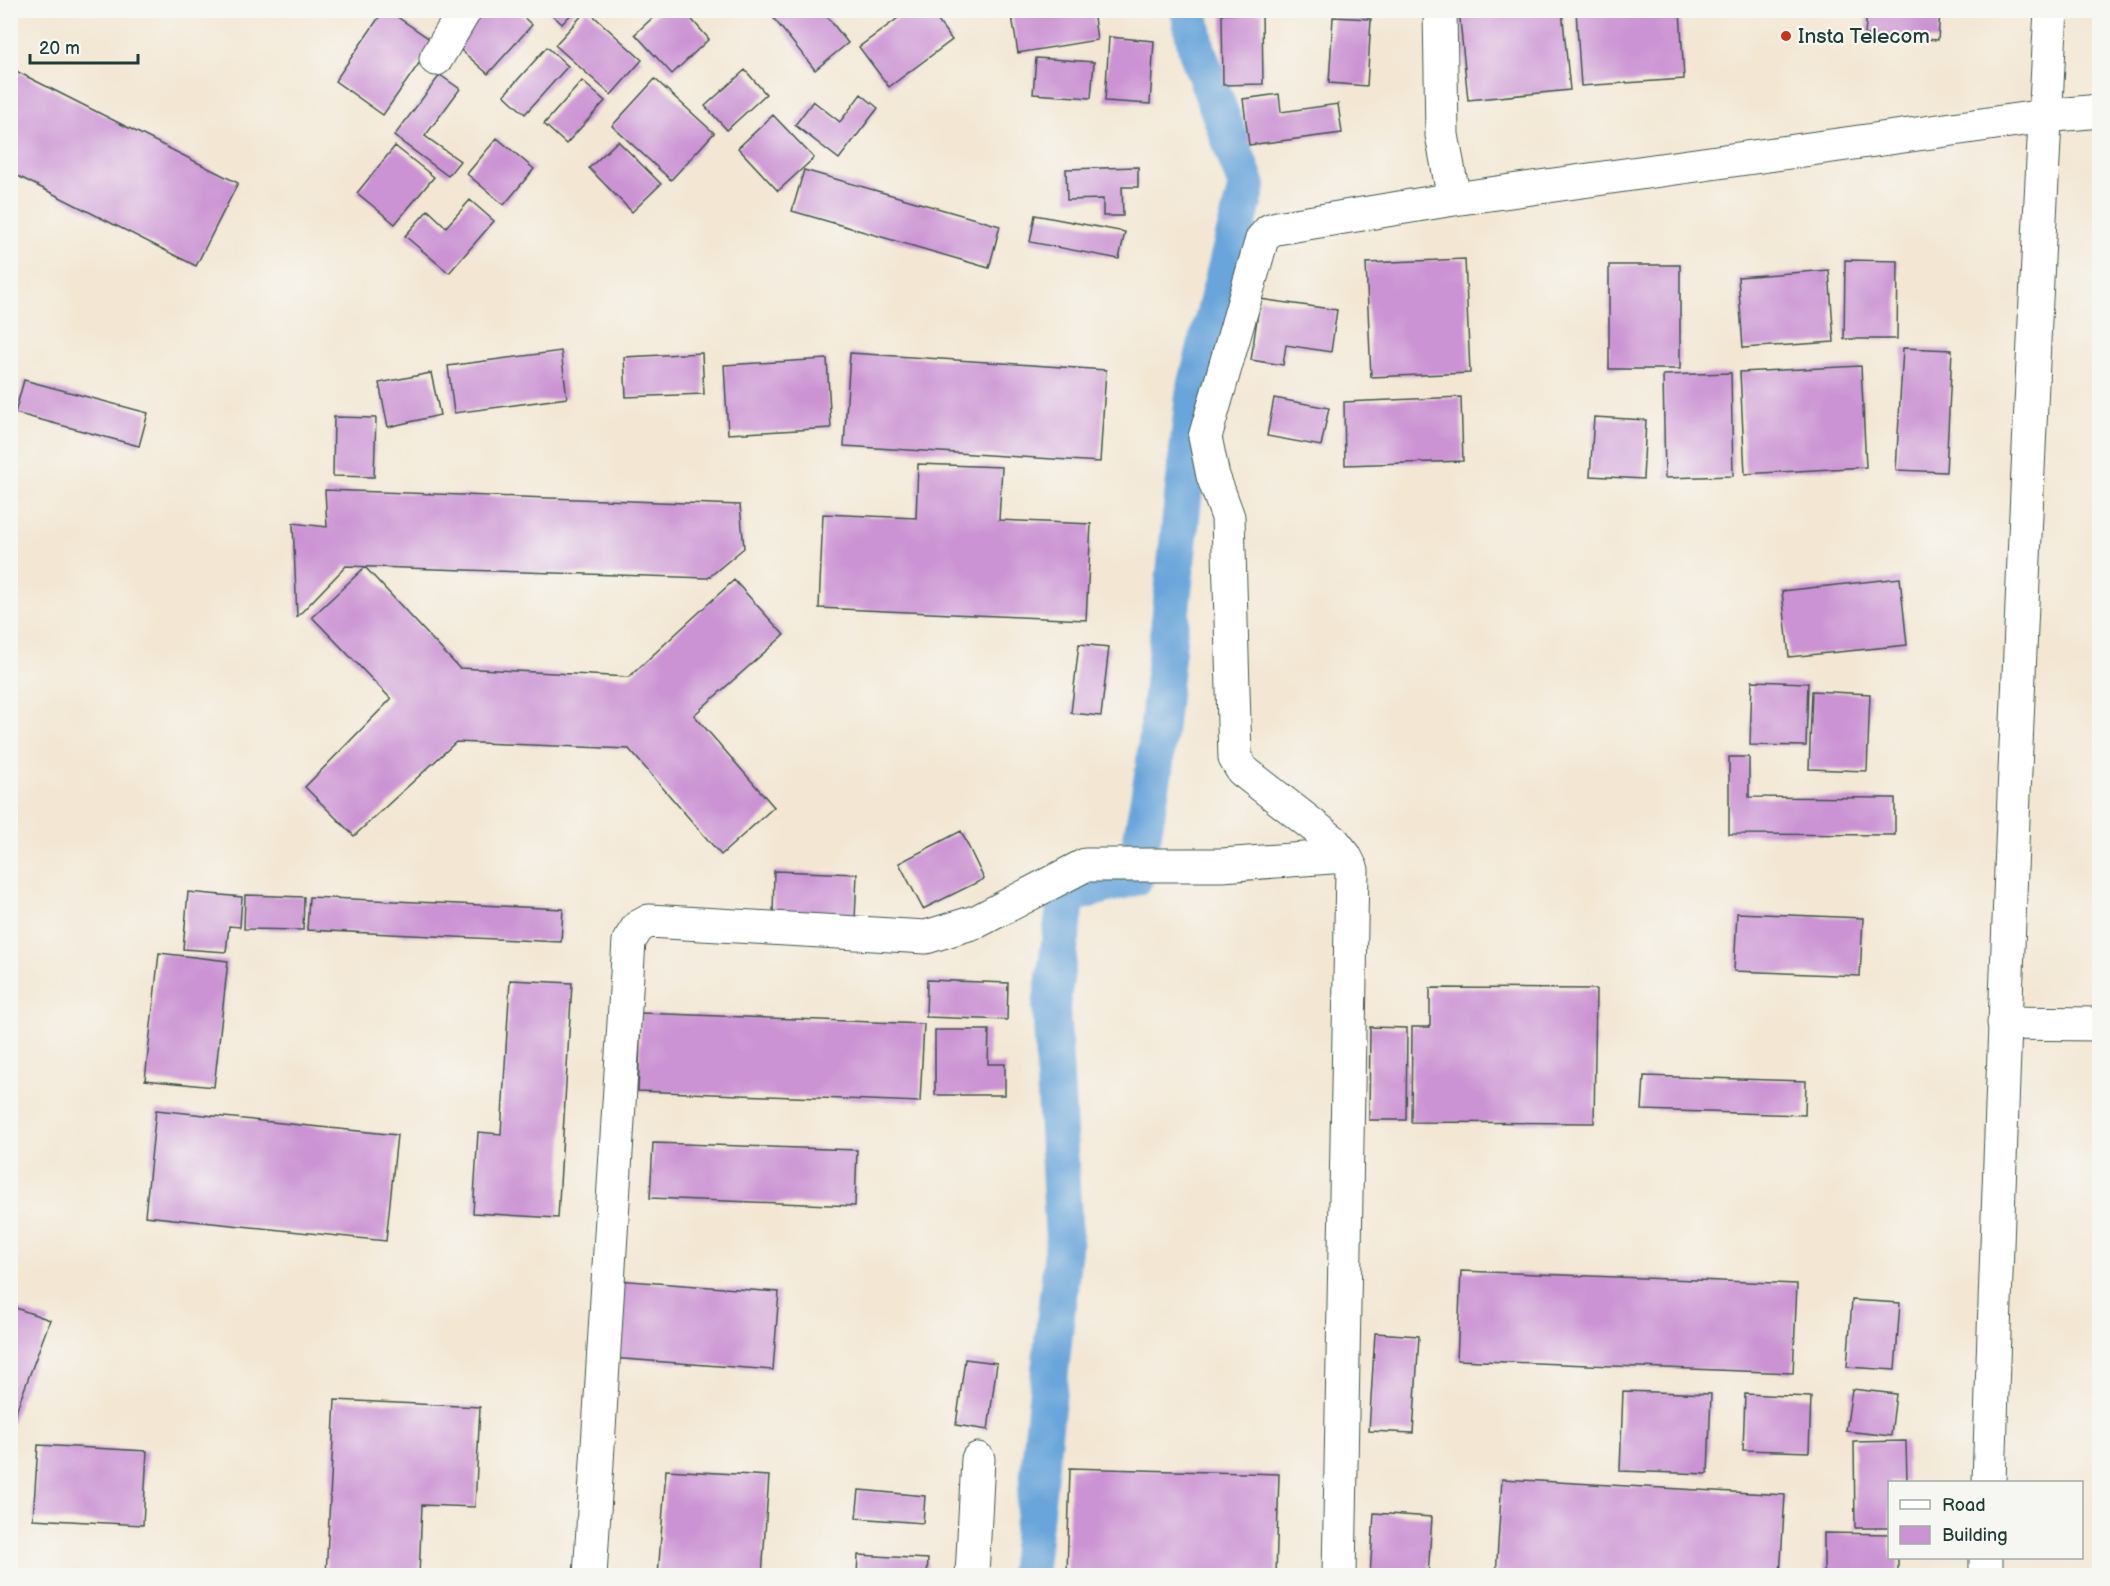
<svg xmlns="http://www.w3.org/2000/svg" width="2110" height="1586" font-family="'Balsamiq Sans',sans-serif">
  <rect width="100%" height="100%" fill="#f6f6f2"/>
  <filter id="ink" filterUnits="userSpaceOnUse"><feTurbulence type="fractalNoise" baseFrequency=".0167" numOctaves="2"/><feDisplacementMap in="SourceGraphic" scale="12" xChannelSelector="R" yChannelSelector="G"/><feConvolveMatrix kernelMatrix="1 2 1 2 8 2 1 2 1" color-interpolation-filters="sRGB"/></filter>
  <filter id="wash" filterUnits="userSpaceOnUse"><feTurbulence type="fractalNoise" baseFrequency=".008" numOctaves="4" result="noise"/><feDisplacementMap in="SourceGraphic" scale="24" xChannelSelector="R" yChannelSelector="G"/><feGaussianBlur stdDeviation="1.35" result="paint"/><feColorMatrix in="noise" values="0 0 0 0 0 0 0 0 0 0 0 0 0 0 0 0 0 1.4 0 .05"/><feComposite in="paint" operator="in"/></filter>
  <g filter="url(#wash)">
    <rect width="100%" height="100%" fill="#f3e7d3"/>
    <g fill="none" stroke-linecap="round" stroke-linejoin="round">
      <path stroke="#69a5da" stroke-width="38" d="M1028 1576 1064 1240 1051 1006 1067 895 1135 877 1154 770 1194 395 1247 186 1197 51 1189 10"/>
    </g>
    <g id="blocks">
      <path fill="#cb93d3" d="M384 10H387L434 42 383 115 335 81Z
        M483 10H516L532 25 488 74 453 43Z
        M547 10H575L562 24Z
        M587 10 642 60 611 95 555 45Z
        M661 10H689L686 13 709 39 672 74 635 34Z
        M767 10H822L848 43 815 70Z
        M909 10H930L952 40 889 87 859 47Z
        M1011 10H1093L1097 40 1018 53Z
        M1459 10H1562L1570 90 1468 100Z
        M1680 10 1684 79 1581 86 1576 11Z
        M1867 10H1940L1938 40 1865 35Z
        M1262 13 1263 84 1223 85 1222 14Z
        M1333 17 1371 19 1367 86 1329 83Z
        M1109 37 1154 41 1150 104 1105 101Z
        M547 47 568 66 525 114 504 95Z
        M1036 58 1094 62 1091 98 1033 94Z
        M10 68 238 183 196 266 10 172Z
        M745 70 766 94 727 130 705 106Z
        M440 75 460 89 425 136 460 161 448 176 394 136Z
        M655 79 714 133 671 180 612 126Z
        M582 81 605 101 566 144 544 124Z
        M861 94 878 108 839 159 795 125 813 101 840 122Z
        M1279 94 1281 112 1338 104 1342 133 1249 145 1243 99Z
        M773 115 814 158 778 191 738 148Z
        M497 138 534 169 504 205 467 174Z
        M618 141 661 184 632 212 589 168Z
        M395 146 434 177 395 224 357 193Z
        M1138 167V187H1122L1123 216H1103V199L1067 200 1066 169Z
        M804 170 1000 226 989 268 792 211Z
        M470 200 494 221 449 273 405 236 428 210 446 227Z
        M1035 215 1125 232 1119 259 1030 242Z
        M1465 259 1470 373 1371 377 1366 263Z
        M1845 260 1898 261 1897 339H1844Z
        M1609 265H1680V369H1609Z
        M1829 270 1834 342 1743 348 1738 277Z
        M1260 299 1337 310 1331 352 1286 345 1283 365 1251 360Z
        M1903 348 1952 350 1946 472 1896 470Z
        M561 351 567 398 454 413 448 366Z
        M702 353 704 394 626 397 624 357Z
        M850 353 1106 370 1100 462 844 446Z
        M827 359 831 428 728 434 724 365Z
        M1861 366 1866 467 1745 474 1740 372Z
        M431 373 440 415 388 427 379 383Z
        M1731 373 1733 476 1665 478 1663 375Z
        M24 380 148 413 139 446 15 413Z
        M1461 397 1463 461 1345 465 1344 402Z
        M1274 398 1329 408 1321 446 1267 436Z
        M334 417 376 418 374 477 333 476Z
        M1594 417 1646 420 1643 479 1590 476Z
        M918 464 1002 467 999 520 1091 524 1086 620 819 608 823 514 916 518Z
        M325 490 740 505 744 548 708 578 346 566 297 617 293 523 327 527Z
        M365 567 459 668 629 677 734 580 784 635 694 715 774 807 721 855 629 749 456 742 354 836 305 787 391 699 312 617Z
        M1900 578 1907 645 1789 657 1782 591Z
        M1079 644 1109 647 1101 716 1071 713Z
        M1752 681 1808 683 1806 746 1750 745Z
        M1812 691 1870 694 1867 771 1809 769Z
        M1729 757H1749V797L1895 798V835L1729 834Z
        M961 831 984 879 923 909 899 863Z
        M774 871 857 874 855 919 773 917Z
        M188 892 242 897 240 927 229 926 226 952 183 949Z
        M245 895 304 897 303 930 244 929Z
        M309 897 563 909 561 942 307 930Z
        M1737 913 1863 918 1860 976 1734 971Z
        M159 953 228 961 214 1087 145 1080Z
        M510 980 572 983 558 1218 473 1213 478 1132 501 1134Z
        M927 980 1008 983 1007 1020 926 1017Z
        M1430 988 1596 989 1594 1123 1411 1122 1412 1027H1430Z
        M641 1013 924 1024 920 1102 638 1091Z
        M1370 1027 1407 1028 1406 1120H1369Z
        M935 1030H989L988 1064H1005V1095H935Z
        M1644 1076 1806 1081 1805 1115 1642 1110Z
        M156 1110 397 1135 386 1241 145 1216Z
        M653 1143 857 1150 855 1206 650 1198Z
        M1461 1271 1797 1284 1793 1373 1457 1360Z
        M616 1280 779 1292 773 1370 610 1358Z
        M1852 1300 1900 1303 1895 1370 1847 1367Z
        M10 1306 50 1320 11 1425H10Z
        M1375 1333 1419 1336 1413 1433 1369 1431Z
        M965 1359 997 1363 988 1430 956 1425Z
        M1852 1389 1896 1394 1891 1436 1846 1431Z
        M1623 1391 1711 1394 1708 1474 1620 1471Z
        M1745 1394 1811 1397 1809 1452 1743 1450Z
        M335 1400 480 1407 475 1507 422 1505 419 1576H326Z
        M1906 1441 1907 1482H1890V1528H1855L1854 1442Z
        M38 1445 147 1451 143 1525 33 1519Z
        M1070 1468 1279 1474 1276 1576H1067Z
        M666 1470 769 1476 762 1576H658Z
        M1502 1479 1785 1495 1780 1576H1496Z
        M859 1490 925 1496 923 1523 856 1518Z
        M1374 1513 1432 1517 1428 1576H1370Z
        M1824 1533 1890 1534V1558H1898V1576H1824Z
        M858 1555 928 1559 927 1576H857Z"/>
    </g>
  </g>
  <g filter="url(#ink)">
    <use href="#blocks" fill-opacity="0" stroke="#3f564c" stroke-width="1.5"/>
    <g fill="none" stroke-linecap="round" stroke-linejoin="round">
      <g stroke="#3f564c" stroke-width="35">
        <path id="minor" d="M1440 10 1442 135 1454 199
          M436 59 465 10
          M2004 1023 2100 1024
          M590 1576 629 941 638 927 649 921 926 937 978 921 1085 865H1222L1345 856
          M972 1576 978 1459
          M1339 1576 1352 870 1345 856 1333 841 1242 770 1235 758 1228 517 1213 476 1205 437 1262 239 1270 230 1277 228 1454 199 2045 116 2100 111"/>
      </g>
      <g stroke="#3f564c" stroke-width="35">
        <path id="major" d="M1989 1482C2005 992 2024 501 2051 10
          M1986 1576V1558"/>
      </g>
      <use href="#minor" stroke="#fff" stroke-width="33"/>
      <use href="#major" stroke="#fff" stroke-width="33"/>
    </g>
  </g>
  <circle fill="#c8321e" stroke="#f6f6f2" stroke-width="2" cx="1786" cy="36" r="6"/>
  <g text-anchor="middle" stroke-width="4.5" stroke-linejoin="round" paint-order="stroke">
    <g font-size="21" fill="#1f3d34" stroke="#f6f6f2" text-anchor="start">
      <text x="1798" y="43">Insta Telecom</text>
    </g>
  </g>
  <rect width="2110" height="1586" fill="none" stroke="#f6f6f2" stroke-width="36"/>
  <rect x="1888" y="1481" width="195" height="78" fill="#f6f6f2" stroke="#a0aca6" stroke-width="1.5"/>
  <rect x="1900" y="1500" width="30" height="9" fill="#ffffff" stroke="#a0aca6" stroke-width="1.5"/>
  <text x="1942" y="1511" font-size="18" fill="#1f3d34">Road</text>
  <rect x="1900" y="1526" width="30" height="18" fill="#cb93d3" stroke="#a0aca6" stroke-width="1.5"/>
  <text x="1942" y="1541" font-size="18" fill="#1f3d34">Building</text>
  <path d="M30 54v9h108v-9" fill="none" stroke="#1f3d34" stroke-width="3"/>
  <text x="39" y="54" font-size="18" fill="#1f3d34" stroke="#f6f6f2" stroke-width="4.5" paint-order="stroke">20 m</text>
</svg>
